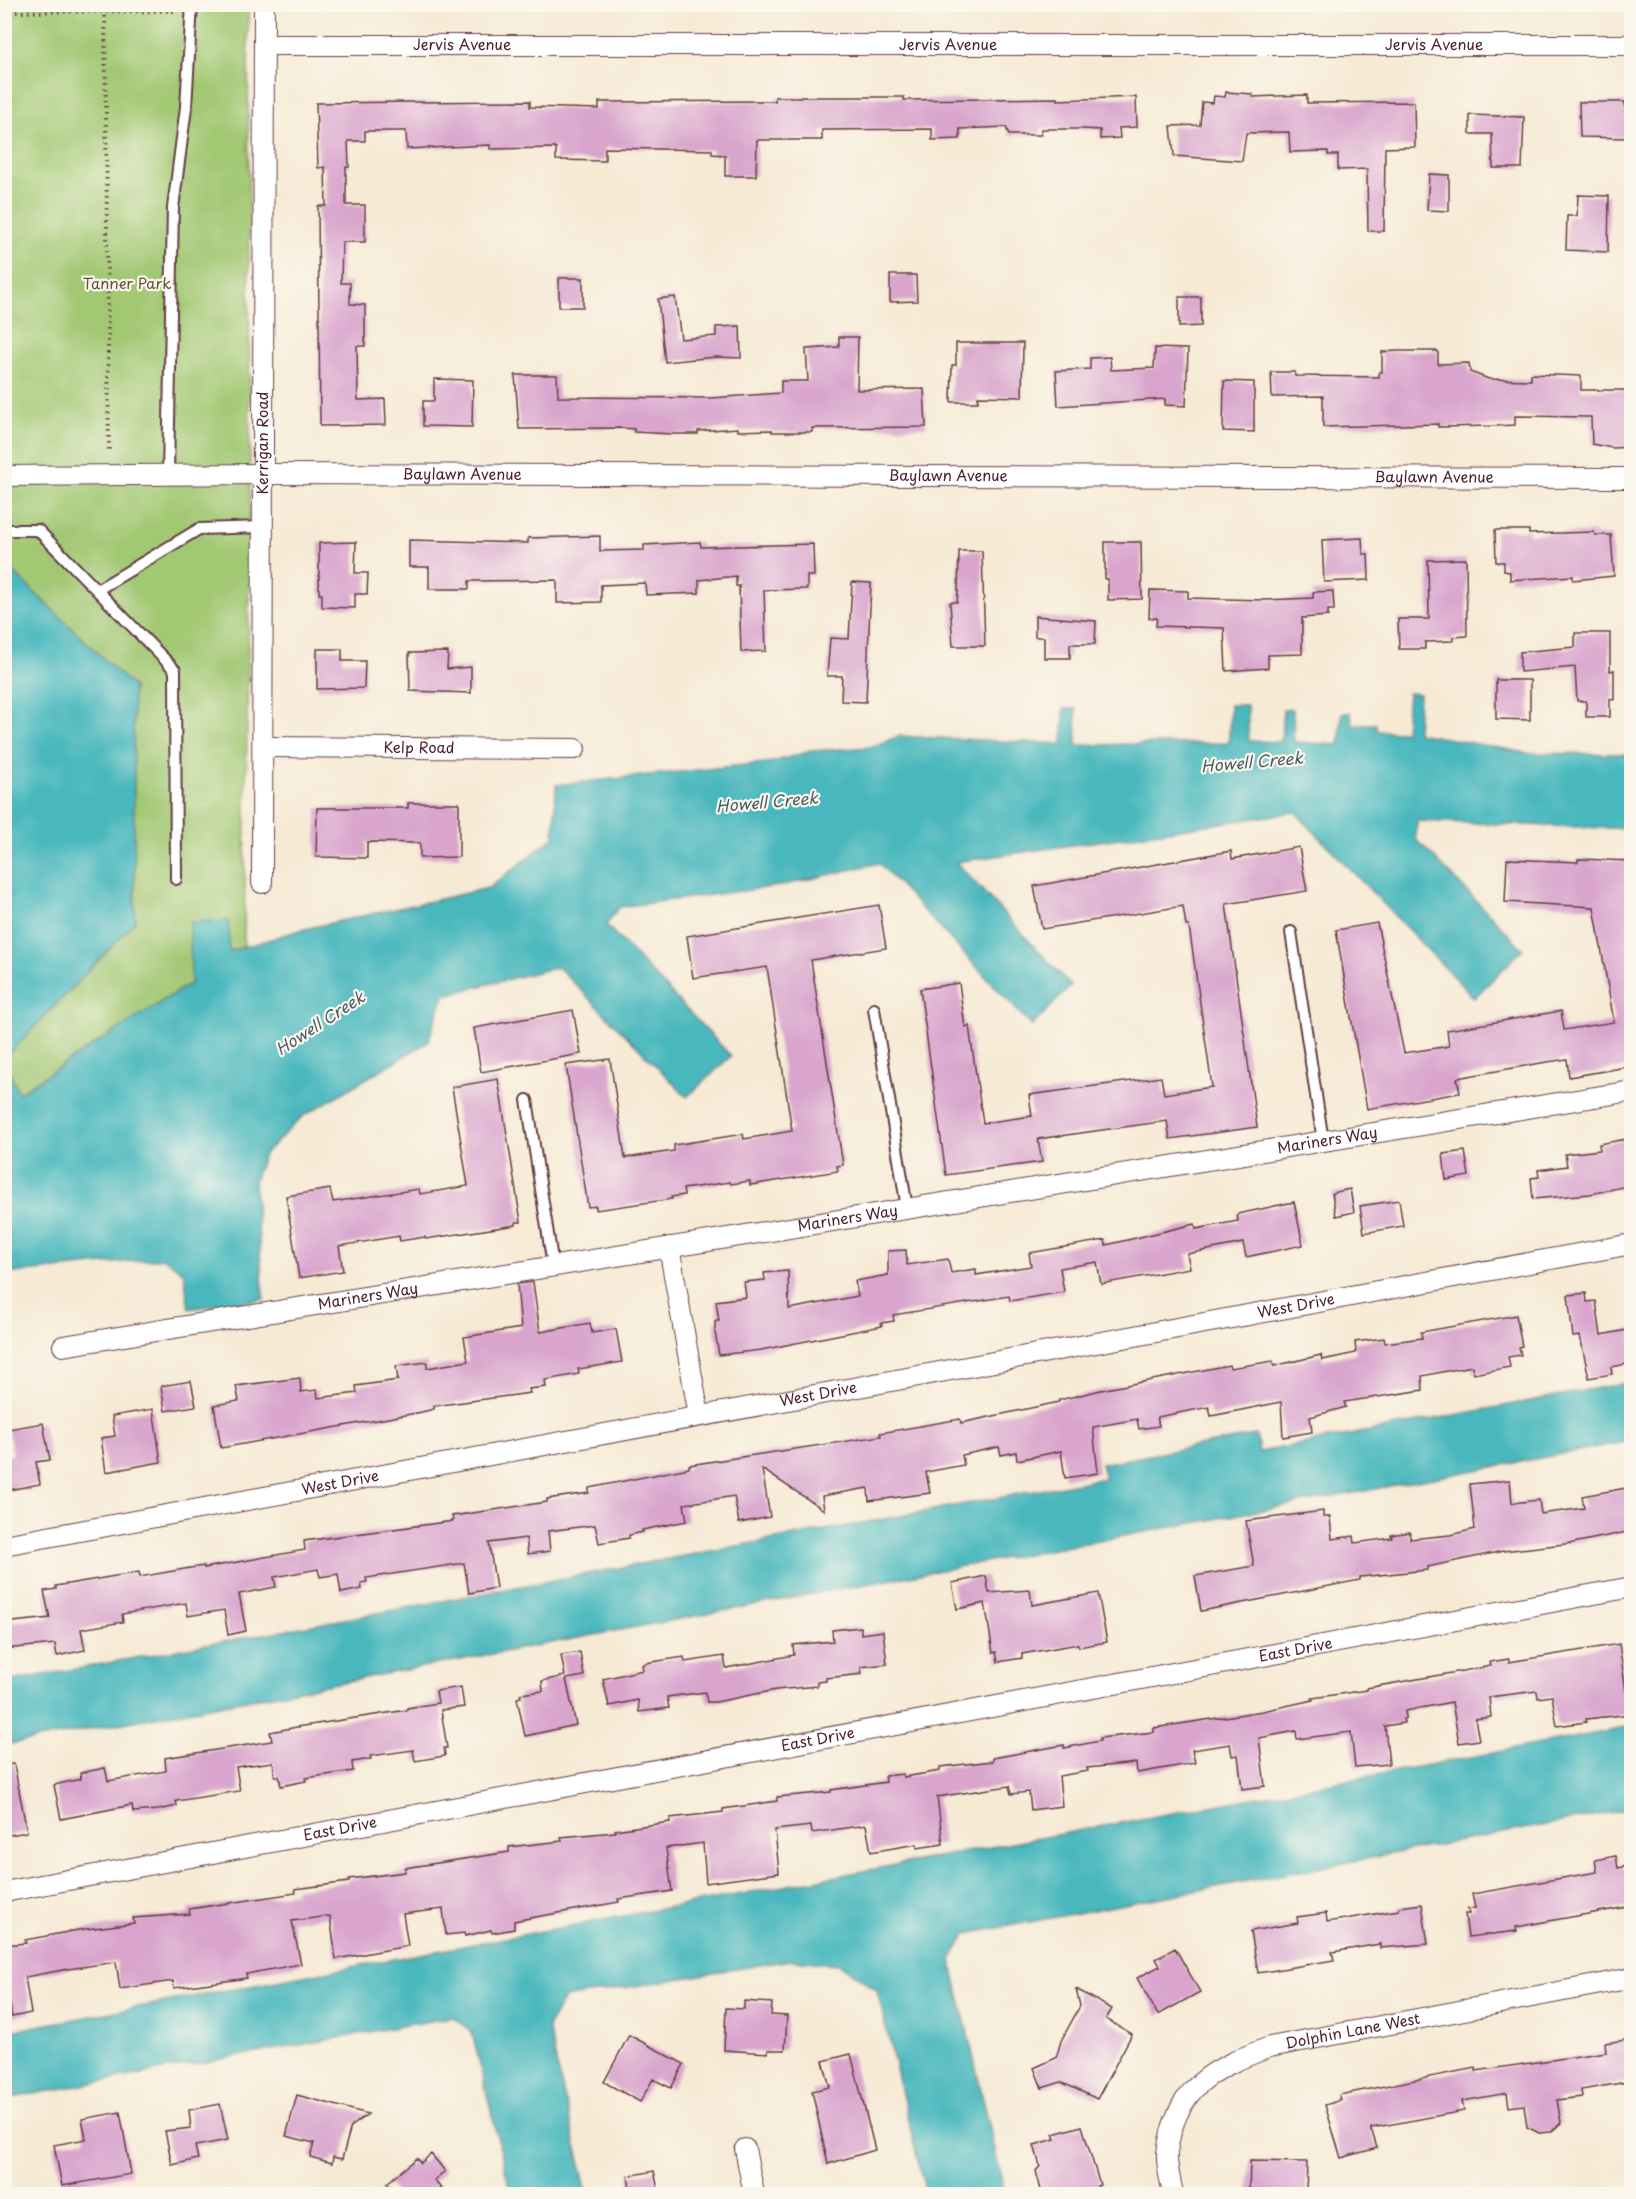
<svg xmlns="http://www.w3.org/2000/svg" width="1636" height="2199" font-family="'Playpen Sans',sans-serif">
  <rect width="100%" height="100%" fill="#fbf7ec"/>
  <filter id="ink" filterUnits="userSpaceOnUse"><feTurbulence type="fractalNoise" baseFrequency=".0167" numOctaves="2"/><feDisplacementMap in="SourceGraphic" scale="12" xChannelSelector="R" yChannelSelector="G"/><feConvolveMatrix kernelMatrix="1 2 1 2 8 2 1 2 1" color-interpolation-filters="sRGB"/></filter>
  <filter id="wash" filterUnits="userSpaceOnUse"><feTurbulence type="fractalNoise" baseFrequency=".008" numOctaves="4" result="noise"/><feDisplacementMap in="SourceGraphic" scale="24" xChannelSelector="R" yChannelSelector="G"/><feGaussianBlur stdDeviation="1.35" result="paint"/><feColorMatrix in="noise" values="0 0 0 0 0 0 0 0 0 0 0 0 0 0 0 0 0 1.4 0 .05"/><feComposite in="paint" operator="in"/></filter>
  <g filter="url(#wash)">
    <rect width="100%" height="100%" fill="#f6ead5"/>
    <path fill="#a2c873" stroke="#76744f" stroke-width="1.5" d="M5 5H248L250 498 244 947 228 952 191 983 18 1093 5 1058 135 922 133 687 5 564Z"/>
    <path fill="#48b8be" stroke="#496c74" stroke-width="1.5" d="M5 564 133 687 135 922 5 1058Z
      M1408 693 1419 694 1417 733 1527 753 1631 754V829L1417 821 1416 839 1523 949 1474 998 1295 812 956 862 1071 986 1032 1026 879 863 780 886 619 907 606 925 731 1056 687 1097 558 967 444 995 428 1042 303 1116 264 1154 254 1181 264 1299 189 1309 184 1273 164 1258 5 1274V1062L19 1093 191 983 190 922 229 921V952L300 930 489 888 554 837 556 785 773 762 811 751 872 747 899 736 1063 744 1064 709H1076L1077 745 1229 743 1230 705H1247L1249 741 1281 742 1283 710 1293 709 1294 742 1339 745 1342 713H1351L1352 724H1376L1377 731 1405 732Z
      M1631 1382V1441L5 1745V1682L1105 1478 1101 1464 1256 1435 1259 1452Z
      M1631 1727V1809L966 1934 951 1960 1005 2194H926L877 1990 839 1964 790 1960 564 1998 548 2027 587 2194H511L472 2032 452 2017 5 2099V2032Z"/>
    <g id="blocks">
      <path fill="#d9a5cd" d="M1226 92 1252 94V97L1307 95V103L1414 102 1415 147 1385 148 1384 231H1368L1367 169 1338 170V155H1328V151L1290 152 1289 132 1246 133 1242 161 1174 156 1171 126 1200 125 1202 102 1213 103 1214 96 1225 97Z
        M775 97H904V100L1058 98V100L1136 97 1137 127 1119 128 1120 138 1100 139V130L1083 129H1041V135H1009L1006 127 960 129V139L932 140V129L822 130V140H757L756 176H725V155L712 154V150L605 148V161L556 160V148L490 149V145L407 149 406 131H365V141H348L349 167H346V205H365V242H342L341 283H350V304L365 305V346H357L358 400 385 399 386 425 320 426 318 206H326L325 167 318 168 316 103 530 101V107L599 109V102L775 101Z
        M1579 102H1625L1626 138 1580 137Z
        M1470 115 1524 117 1522 168H1493L1492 134H1470Z
        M1429 174 1449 175V211L1427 210Z
        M1578 195 1609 196 1608 252 1566 250 1567 216H1577Z
        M890 275H916L917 301 890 302Z
        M559 278H583V307H559Z
        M675 297 681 339 716 336V327L740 326 741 358 716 357 665 362 658 299Z
        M1179 297H1201V326L1179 327Z
        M839 337H858L857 390 924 389 926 427 812 428V432H772V430L738 431V428L698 431V434H673L634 432V429L623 428 519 429 515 375H557L558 397 711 398 781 393V381H808L806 349 839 347Z
        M956 343H1023L1022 397 978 396V402H951L952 365H956Z
        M1155 348 1188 349 1186 406 1165 405V399L1058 406 1056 371 1090 369V358L1110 357 1111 370 1154 368Z
        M1397 351H1438V364L1469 363 1470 372 1489 379 1531 380V374L1581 376V390H1632V447L1612 448 1592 444 1591 417 1515 416V425L1494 426 1438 427V424L1323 427V396L1272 397 1271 372H1295V376L1379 377V372H1382V352Z
        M434 379 473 380 472 427 423 426V401H434Z
        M1224 381 1254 382V432L1223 431Z
        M1495 530H1529V534L1594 532 1595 535H1611L1614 576 1573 580V576L1510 580V572L1504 571V562H1496Z
        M600 536V551L644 550V545L700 542 701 547 813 544 814 576H807V589L764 590 766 651 741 652 739 586H736V576L699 580V593L646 595 645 583 601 585V602L557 603V580L469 581V589H429V567H409V540L528 543V538Z
        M1362 538 1363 554H1368L1369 580 1324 582 1322 540Z
        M356 542 355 573H368L367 594H355V608L322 607V594H319V543Z
        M1105 542H1141L1142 599 1108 600V579H1105Z
        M959 551H982L985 646H953L950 602H957L958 593Z
        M1466 559 1467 636 1453 637V641L1425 642V649H1399L1398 619H1429L1428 560Z
        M852 582 871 583 866 702 841 701 842 676H827L830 638 849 639Z
        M1150 590 1188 591V598L1264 600 1313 598V592L1333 591 1334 610H1328V616L1302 618V654L1268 655V668L1226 671 1224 628 1156 626 1157 618H1149Z
        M1035 616 1096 621 1095 644H1070V658H1044V637H1035Z
        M1575 633H1610V671L1614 670V700L1610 699V717H1586V701H1577L1575 667 1520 672V652L1575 647Z
        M317 649H342V661H365L364 688 317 689Z
        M448 652 447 669 471 667V693L410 691 409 653Z
        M1496 680H1530V720L1496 719Z
        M408 803H459V857L420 858V843L367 842V858L316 857 317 808H408Z
        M1299 847 1307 891 1226 904 1257 1127 1170 1139 1167 1121 1038 1139 1042 1162 946 1175 920 989 959 983 965 1027 969 1026 983 1123 1032 1116 1029 1095 1161 1077 1164 1094 1212 1087 1189 926H1186L1183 906 1042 929 1034 886 1231 851 1232 859Z
        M1507 859 1578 862V859L1632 861V1066L1569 1077 1567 1059 1541 1063 1457 1078 1460 1093 1367 1109 1336 930 1377 923 1404 1053 1449 1046 1447 1030 1561 1011 1564 1030 1614 1022 1594 907 1505 902Z
        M879 905 886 948 811 960 843 1165 837 1166 838 1171 750 1185V1181L731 1184 730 1182 683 1189 684 1195 671 1197 672 1199 596 1210V1206L588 1207 566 1065 610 1059 625 1158 674 1151V1145L743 1134 744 1139 792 1131 767 967 693 978 687 936Z
        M573 1010 581 1054 481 1072 474 1028Z
        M498 1079 521 1222H516V1225L426 1239 425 1237 400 1241 399 1236 339 1246 343 1271 299 1278 286 1196 330 1189 333 1202 419 1189 420 1194 468 1186 452 1087Z
        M1632 1138V1185L1590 1194 1533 1199 1531 1178 1539 1177 1538 1170 1567 1166 1565 1154 1600 1150 1599 1144Z
        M1465 1151 1469 1176 1446 1180 1443 1154Z
        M1350 1189 1354 1212 1336 1216 1332 1193Z
        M1399 1200 1403 1226 1364 1233 1360 1206Z
        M1294 1202 1303 1245 1246 1257 1243 1243 1187 1254 1190 1268 1101 1284 1097 1262 1060 1268 1064 1292 1010 1301 1009 1296 893 1315 894 1321 881 1323 882 1326 761 1350 719 1355 715 1332V1321H719L716 1301 746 1297 744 1282 765 1280 764 1273 788 1271 789 1309 858 1296 855 1281 888 1275V1251L906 1250 907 1265 948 1259 951 1273 976 1269V1275L1031 1266 1029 1253 1105 1240 1106 1245 1195 1224 1196 1229 1238 1221 1237 1214Z
        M533 1282 540 1332 590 1323 592 1333 616 1329 622 1362 578 1369 579 1374 545 1380 546 1387 529 1389 530 1393 434 1406V1409L422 1412 221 1448 214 1405 239 1401 236 1386 300 1378 301 1392 317 1390 318 1398 357 1393 356 1386 398 1380 396 1366 427 1362V1368L468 1361 464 1337 521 1328 517 1284Z
        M1586 1293 1587 1302 1596 1301 1601 1335 1632 1329V1363L1611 1367 1612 1374 1589 1378 1580 1336 1573 1337 1568 1295Z
        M1516 1315 1522 1346 1519 1347 1521 1355 1508 1357 1510 1367 1474 1374 1472 1366 1422 1376 1423 1390 1344 1402 1346 1407 1310 1417 1312 1432 1283 1437 1281 1402 1211 1416 1209 1407 1157 1417 1159 1426 1139 1429 1137 1419 1093 1427 1098 1473 1065 1478 1061 1451 1017 1460 1016 1452 1001 1455 999 1447 962 1455 964 1465 926 1472 930 1493 869 1501 868 1488 822 1496 824 1510 762 1469 770 1517 739 1523 734 1496 684 1504 687 1521 642 1530 643 1532 629 1535V1538L599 1543 595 1525 548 1531 550 1551 528 1554 526 1538 489 1543 496 1588 469 1593 464 1563 366 1578 367 1582 361 1583 362 1589 341 1593 338 1574 320 1577 318 1569 274 1577 276 1587 239 1594 246 1631 228 1635 224 1610 188 1616 186 1603 122 1614 123 1622 81 1629 85 1650 57 1656 55 1644 4 1649V1623L50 1618 44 1591 56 1589V1586L139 1572 140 1577 190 1568 204 1566V1568L305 1550 304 1541 453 1521 452 1516 547 1502V1499L589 1493V1488L689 1468V1465L881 1436 880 1433 960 1419 961 1423 1059 1402V1400L1101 1390 1229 1365 1230 1368 1273 1361 1274 1366 1321 1355 1322 1360 1356 1353 1355 1342 1384 1338 1385 1343 1422 1338 1421 1332Z
        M191 1381 196 1406 165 1411 161 1386Z
        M153 1409 161 1462 106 1472 101 1438 115 1436 112 1416Z
        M43 1423 50 1460 36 1462 40 1484 4 1491V1457L13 1455 8 1429Z
        M1510 1480 1512 1503 1539 1500 1541 1514 1584 1508 1582 1496 1632 1487V1531L1573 1543 1503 1551 1427 1567V1570L1360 1577V1580L1201 1611 1195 1576 1254 1566 1246 1521 1323 1511V1517H1330L1332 1539 1354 1536 1355 1543 1392 1538 1391 1535 1410 1532V1539L1450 1535 1475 1529 1470 1484Z
        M986 1576 989 1593 1030 1590 1032 1605 1098 1593 1107 1642 1079 1647 1078 1644 1022 1654V1658L998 1662 996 1652 993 1653 985 1603 957 1609 952 1583Z
        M861 1627V1634L883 1631 887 1664 861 1667 862 1674 826 1678V1681L817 1682V1686L776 1690 716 1702H707L705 1692 667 1697 669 1708 639 1712 638 1700 609 1706 603 1679 643 1670 642 1665 645 1663 684 1657 685 1662 724 1656 726 1668 794 1655 793 1645 833 1641 832 1630Z
        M1619 1644 1626 1691 1632 1690V1714L1586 1719V1722L1557 1726 1552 1696 1538 1698 1537 1691 1489 1697 1491 1717 1475 1719 1479 1740 1459 1743 1452 1702 1405 1711 1406 1718 1403 1719 1404 1723 1385 1726 1389 1764 1355 1767 1351 1732 1297 1739 1296 1731 1259 1738 1265 1786 1242 1789 1238 1755 1232 1756 1230 1744 1192 1750 1195 1763 1137 1773 1136 1763 1087 1768 1088 1771 1059 1776 1062 1806 1031 1810 1029 1792 1011 1794 1009 1786 937 1797 943 1844 917 1848V1844L871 1852 866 1825 812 1833 811 1826 775 1830 779 1873 706 1883 703 1843 666 1848 672 1891 618 1899 619 1902 514 1921V1929L492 1933 491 1930 465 1936 464 1933 446 1935 443 1909 403 1914 408 1946 336 1959 330 1916 292 1921 301 1964 246 1974 247 1978 174 1988 173 1981 120 1989 116 1962 68 1969 25 1977 31 2013 12 2017 4 1967V1945L26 1943 25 1940 78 1930 134 1923 133 1918 190 1914 189 1909 296 1893 295 1889 349 1882V1879L405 1872V1868L509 1852V1847L562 1841 561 1837 615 1832V1830L670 1822V1818L723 1812V1809L777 1801V1797L831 1792V1790L886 1782 885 1776 903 1774V1777L940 1771V1767L993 1761V1758L1064 1745V1748L1100 1741V1738L1154 1732V1728L1263 1711 1313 1700 1312 1698 1367 1690V1688L1491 1666 1490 1662 1509 1659V1662Z
        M580 1652 584 1676 566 1679 576 1725 525 1736 517 1698 521 1697 520 1694 543 1691 542 1681 565 1676 561 1655Z
        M461 1687 464 1707 441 1710 447 1748H444L445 1756 415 1761 413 1750 370 1756 371 1759 352 1762 353 1771 305 1778 306 1781 281 1786 279 1776H275L273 1762 236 1767 240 1791 176 1801 177 1806 158 1810 133 1812 132 1805 61 1819 54 1785 81 1779 80 1773 105 1768 108 1781 166 1771 165 1758 272 1741 270 1732 297 1727 407 1710V1708L438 1703 436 1691Z
        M14 1764 27 1832 4 1836V1765Z
        M1616 1856 1618 1868 1632 1865V1906L1516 1927 1517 1931 1468 1937 1465 1914H1469L1468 1909 1475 1908 1472 1894 1597 1872 1595 1860Z
        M1422 1904 1428 1944 1380 1948V1944L1332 1952 1334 1960 1258 1973 1251 1931 1298 1923 1297 1917 1326 1913 1327 1922 1399 1910V1907Z
        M1175 1948 1200 1992 1158 2015 1137 1978 1160 1966 1156 1959Z
        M1076 1989 1112 2009 1106 2019 1132 2034 1097 2099 1061 2082 1042 2088 1034 2068 1056 2058 1061 2041 1080 2006Z
        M744 2001 772 2003 771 2015 787 2016 785 2050H768V2053L724 2050 726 2008 744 2009Z
        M629 2035 684 2064 671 2088 653 2079 640 2102 604 2082Z
        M1632 2039V2081L1581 2090 1582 2097 1557 2100 1561 2123 1551 2132 1539 2133 1527 2127 1524 2105 1509 2107 1507 2093 1462 2101 1464 2111 1371 2128 1377 2148 1341 2158 1325 2105 1341 2100 1339 2095 1475 2068 1476 2071 1606 2052 1605 2043Z
        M851 2054 875 2150 828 2164 812 2091 830 2087 823 2061Z
        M297 2095 368 2114 351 2126 342 2159 333 2157 332 2163 310 2157 314 2143 286 2136Z
        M220 2104 228 2140 195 2146 198 2159 172 2165 165 2131 191 2128 189 2110Z
        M120 2112 131 2174 62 2186 54 2145 86 2139 82 2119Z
        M1082 2126 1100 2185 1097 2186 1099 2194H1042L1036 2171 1040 2166 1034 2145 1055 2139 1053 2134Z
        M431 2154 445 2171 434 2180 446 2194H397L387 2183 417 2158 421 2163Z
        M1250 2161 1307 2162 1306 2194H1249Z
        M654 2171 659 2194H631L628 2176Z"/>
    </g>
  </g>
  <g filter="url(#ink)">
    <use href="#blocks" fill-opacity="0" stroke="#643d44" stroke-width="1.5"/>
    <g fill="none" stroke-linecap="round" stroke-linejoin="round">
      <g stroke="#643d44" stroke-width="14">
        <path id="service" d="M168 475 173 208 186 107 192 4
          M4 530H38L175 670 176 879
          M97 590 199 529 263 527
          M1291 932 1323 1141
          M874 1009 907 1208
          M527 1100 553 1266"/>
      </g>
      <g stroke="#643d44" stroke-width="22">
        <g id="minor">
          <path id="s1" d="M264 45H1632"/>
          <path id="s2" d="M4 476 263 474 1632 478"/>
          <path id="s3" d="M263 747 575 749"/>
          <path id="s4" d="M262 883 264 4"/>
          <path d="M669 1247 699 1416"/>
          <path id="s5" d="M63 1346 1632 1091"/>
          <path id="s6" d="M4 1545 1632 1244"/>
          <path id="s7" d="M4 1892 1632 1587"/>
          <path d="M745 2149 754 2194"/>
          <path id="s8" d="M1173 2194C1171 2182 1166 2166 1167 2153 1175 2087 1213 2068 1270 2047L1632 1978"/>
        </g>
      </g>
      <path stroke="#643d44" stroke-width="4" stroke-dasharray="1.5 4.5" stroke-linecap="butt" d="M105 4 109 454
        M4 12 175 11"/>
      <use href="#service" stroke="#fff" stroke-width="10"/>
      <use href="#minor" stroke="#fff" stroke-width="20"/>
    </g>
  </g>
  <g text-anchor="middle" stroke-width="4.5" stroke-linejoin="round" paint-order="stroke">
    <g font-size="15" fill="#4a1f2b" stroke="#fbf7ec">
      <text dy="5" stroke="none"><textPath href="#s1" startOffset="198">Jervis Avenue</textPath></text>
      <text dy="5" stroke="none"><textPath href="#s1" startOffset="1170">Jervis Avenue</textPath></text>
      <text dy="5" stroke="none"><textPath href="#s1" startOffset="684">Jervis Avenue</textPath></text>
      <text dy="5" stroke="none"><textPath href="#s4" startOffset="440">Kerrigan Road</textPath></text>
      <text dy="5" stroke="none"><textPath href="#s2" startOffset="458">Baylawn Avenue</textPath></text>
      <text dy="5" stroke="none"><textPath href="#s2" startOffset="944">Baylawn Avenue</textPath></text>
      <text dy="5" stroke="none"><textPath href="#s2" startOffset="1430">Baylawn Avenue</textPath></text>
      <text dy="5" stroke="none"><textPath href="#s3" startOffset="156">Kelp Road</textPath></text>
      <text dy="5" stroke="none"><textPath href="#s5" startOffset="1281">Mariners Way</textPath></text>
      <text dy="5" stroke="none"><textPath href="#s5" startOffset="795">Mariners Way</textPath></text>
      <text dy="5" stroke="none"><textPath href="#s5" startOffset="309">Mariners Way</textPath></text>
      <text dy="5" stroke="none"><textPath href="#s6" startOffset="1314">West Drive</textPath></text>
      <text dy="5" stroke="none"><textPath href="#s6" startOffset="828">West Drive</textPath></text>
      <text dy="5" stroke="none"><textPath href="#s6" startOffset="342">West Drive</textPath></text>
      <text dy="5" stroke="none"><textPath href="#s7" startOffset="1314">East Drive</textPath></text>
      <text dy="5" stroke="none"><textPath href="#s7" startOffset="828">East Drive</textPath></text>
      <text dy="5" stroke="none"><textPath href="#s7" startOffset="342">East Drive</textPath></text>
      <text dy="5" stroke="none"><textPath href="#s8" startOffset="284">Dolphin Lane West</textPath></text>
    </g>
    <g font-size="15" fill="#645241" stroke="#fbf7ec">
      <text x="127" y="289">Tanner Park</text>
    </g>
    <g font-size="16" font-style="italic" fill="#495c66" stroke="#fbf7ec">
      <text transform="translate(1252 762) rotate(-5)" y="6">Howell Creek</text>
      <text transform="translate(767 802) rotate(-5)" y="6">Howell Creek</text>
      <text transform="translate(320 1023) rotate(-33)" y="6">Howell Creek</text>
    </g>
  </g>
  <rect width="1636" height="2199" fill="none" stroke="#fbf7ec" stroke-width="24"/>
</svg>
